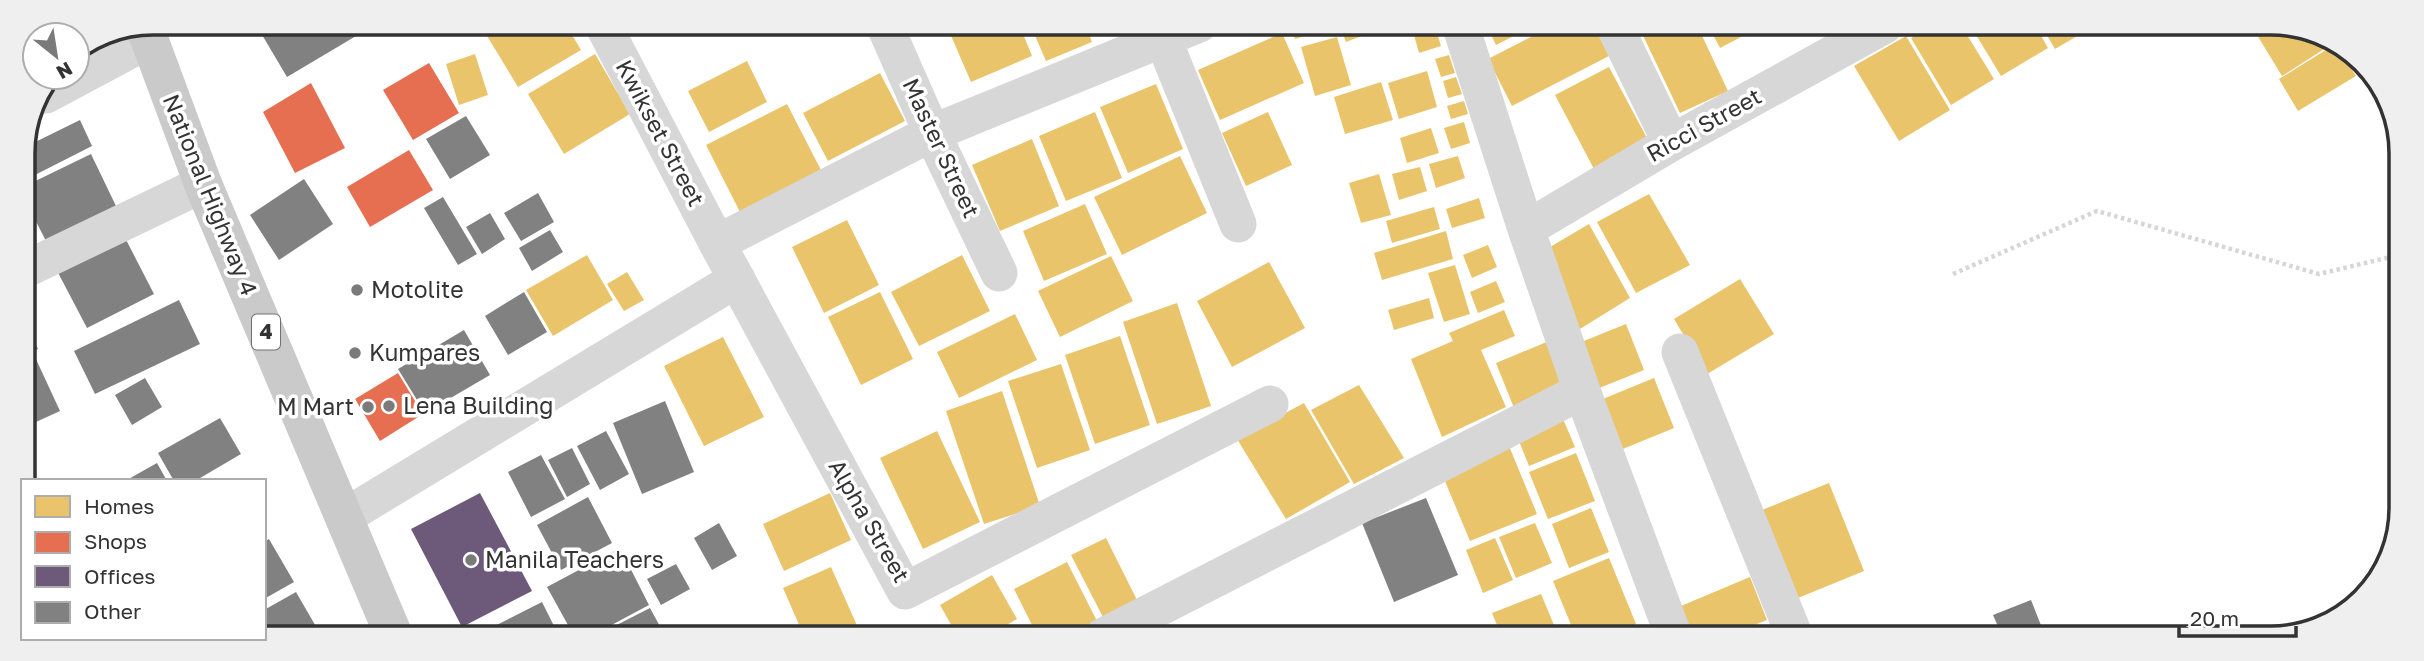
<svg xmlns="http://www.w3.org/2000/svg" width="2424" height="661" font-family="'Golos Text',sans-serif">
  <rect width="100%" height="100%" fill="#fff"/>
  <path fill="#e9c46a" d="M497 23H565L581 50 518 87 484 31Z
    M946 24H1019L1032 56 971 82Z
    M1030 24H1085L1092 42 1046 61Z
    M1094 24H1128L1099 36Z
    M1291 24H1333L1334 27 1295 39Z
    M1339 24H1365L1369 33 1346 42Z
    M1411 24H1434L1441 46 1419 53Z
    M1486 24H1537L1496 45Z
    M1556 24H1593L1609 56 1512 106 1488 59Z
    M1638 25H1697L1728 91 1680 113Z
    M1708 25H1759L1760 27 1720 48Z
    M1934 25H1961L1994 79 1951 105 1911 38Z
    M1970 25H2035L2048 48 2001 76Z
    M2041 25H2096L2055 49Z
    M2273 25H2297L2332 44 2282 76 2257 35Z
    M1282 33 1304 83 1220 120 1198 70Z
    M1906 36 1950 110 1899 141 1854 66Z
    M1337 37 1351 85 1315 96 1301 47Z
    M2334 45 2338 48 2356 76 2298 111 2279 79Z
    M475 54 488 95 459 105 446 64Z
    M595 54 630 114 564 154 528 94Z
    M1449 55 1455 73 1441 77 1435 59Z
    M747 61 767 102 709 132 688 91Z
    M1609 67 1648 140 1594 169 1555 95Z
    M1427 71 1437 107 1399 119 1388 83Z
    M880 73 905 121 828 161 803 113Z
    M1456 77 1462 94 1448 98 1443 81Z
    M1381 82 1393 120 1345 134 1334 97Z
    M1156 84 1183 149 1128 173 1100 107Z
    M1464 101 1468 114 1451 119 1447 106Z
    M787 104 822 172 741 214 706 145Z
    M1095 112 1122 178 1066 201 1039 136Z
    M1268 112 1292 165 1246 186 1222 133Z
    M1464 122 1470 143 1451 149 1444 128Z
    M1431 128 1439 153 1407 163 1400 138Z
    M1032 139 1059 206 1000 231 972 165Z
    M1180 156 1207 213 1122 255 1094 197Z
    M1458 156 1465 178 1436 188 1429 164Z
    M1420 167 1427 191 1399 200 1392 174Z
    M1379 174 1391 215 1361 223 1349 183Z
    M1649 194 1690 265 1636 293 1597 222Z
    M1479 198 1485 218 1452 228 1446 209Z
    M1085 204 1107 254 1044 281 1023 231Z
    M1434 207 1440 229 1392 243 1386 221Z
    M847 220 879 285 824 313 792 247Z
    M1589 224 1630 298 1575 332 1545 250Z
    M1446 231 1453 259 1382 280 1374 253Z
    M1488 245 1497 267 1472 278 1463 255Z
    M587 255 613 300 553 336 526 290Z
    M962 255 990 311 919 346 891 292Z
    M1111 256 1133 301 1060 337 1038 291Z
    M1269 262 1305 328 1232 367 1197 301Z
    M1455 265 1470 314 1444 322 1428 273Z
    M627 272 644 300 624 311 607 284Z
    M1740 279 1774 334 1707 374 1674 319Z
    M1496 281 1505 302 1478 313 1470 292Z
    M880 292 913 359 861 385 828 317Z
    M1429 298 1434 318 1394 330 1388 310Z
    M1177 303 1211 406 1157 424 1123 322Z
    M1504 310 1515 336 1481 350 1506 407 1442 437 1411 359 1453 341 1449 333Z
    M1015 314 1037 360 959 398 937 352Z
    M1626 324 1644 370 1587 393 1569 347Z
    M1120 336 1150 425 1095 444 1065 355Z
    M723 337 764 417 704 446 664 366Z
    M1549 341 1568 386 1514 408 1496 363Z
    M1061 364 1090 450 1037 468 1008 381Z
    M1654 378 1674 428 1613 453 1593 403Z
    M1359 385 1404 458 1354 484 1311 410Z
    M1002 391 1040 506 984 524 946 411Z
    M1304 403 1350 482 1286 519 1237 439Z
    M1560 412 1575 447 1529 466 1515 431Z
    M937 431 980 522 923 549 880 458Z
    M1509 446 1537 514 1470 541 1442 474Z
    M1576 453 1595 501 1548 519 1529 472Z
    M1829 483 1864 571 1798 598 1762 510Z
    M830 493 851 540 784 571 763 524Z
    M1591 508 1609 552 1569 568 1552 524Z
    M1535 523 1552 563 1516 578 1499 537Z
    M1106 538 1139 604 1105 621 1071 555Z
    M1495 538 1513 580 1483 593 1466 550Z
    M1609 558 1636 624 1604 637H1576L1553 581Z
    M1067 562 1099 625 1075 637H1038L1014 589Z
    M831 567 859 630 845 636H804L783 588Z
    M992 575 1017 619 986 637H958L940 605Z
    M1750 577 1767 620 1724 637H1680L1669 611Z
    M1541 594 1559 637H1502L1492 613Z
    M1019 627 1024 637H1003Z
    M1769 627 1773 637H1744Z
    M1892 630 1895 638H1872V637Z"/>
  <path fill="#e76f51" d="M429 63 459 113 413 140 383 90Z
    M311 83 345 148 295 173 263 112Z
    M409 150 433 190 370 227 347 187Z
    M398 373 423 414 380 441 355 399Z"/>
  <path fill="#6d597a" d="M480 493 532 591 462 627 411 529Z"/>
  <path fill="#818181" d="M255 23H348L356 36 287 77Z
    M466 116 490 155 450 179 426 139Z
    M80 120 92 146 29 178 23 166V148Z
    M91 154 116 206 46 241 23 196V187Z
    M304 179 333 224 279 260 250 215Z
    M538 193 554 222 521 241 504 213Z
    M443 197 477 254 458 265 424 208Z
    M23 213 37 241 24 248 23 218Z
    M490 213 505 239 482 254 466 227Z
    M121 230 154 294 87 328 54 265Z
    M550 230 563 252 532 271 519 248Z
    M524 292 547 332 508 355 485 316Z
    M179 300 200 344 95 394 74 351Z
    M24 320 38 349 24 356Z
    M464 330 490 375 425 413 398 369Z
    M35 357 60 411 25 427 24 362Z
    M145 378 162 407 132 425 115 395Z
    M665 401 694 472 642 494 613 423Z
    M220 418 241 454 195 481H174L158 453Z
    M606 431 629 474 600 490 577 446Z
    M572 448 590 484 567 497 548 460Z
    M541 455 565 499 531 517 508 472Z
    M157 463 167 481H125Z
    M588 497 612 543 561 570 537 525Z
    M1426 498 1458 575 1394 602 1362 523Z
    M719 523 737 556 712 570 694 538Z
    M269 539 294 582 264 599V542Z
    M620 548 649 605 591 636H574L547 587Z
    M676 564 690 589 661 605 647 579Z
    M296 592 318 630 307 636H271L264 624V610Z
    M2031 600 2046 638H2003L1993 615Z
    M542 602 559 636H475Z
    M650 608 662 630 650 636H600L599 634Z
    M1252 626 1255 637H1219V636Z"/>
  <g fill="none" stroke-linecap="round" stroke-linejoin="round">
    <path stroke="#d6d6d6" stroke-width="4.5" stroke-dasharray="3.5 3.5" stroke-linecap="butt" d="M1953 274 2097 211 2319 274 2399 255"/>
    <path stroke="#d7d7d7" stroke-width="37" d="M602 23 717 243 905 591 1270 404
      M884 24 932 133 999 273
      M1157 24 1238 224
      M1460 24 1526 229 1582 391 1674 637
      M1614 25 1671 143
      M46 95 149 40
      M1526 229 1671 143 1885 25
      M717 243 932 133 1199 24
      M24 270 203 184
      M1680 352 1795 637
      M344 517 737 279
      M1102 637 1582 391"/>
    <path stroke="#cacaca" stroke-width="38" d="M144 25 203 184 394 636"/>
  </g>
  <g fill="#7a7a7a" stroke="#fff" stroke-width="2.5">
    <circle cx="357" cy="290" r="7"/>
    <circle cx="355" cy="353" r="7"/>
    <circle cx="389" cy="406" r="7"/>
    <circle cx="368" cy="407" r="7"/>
    <circle cx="471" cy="560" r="7"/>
  </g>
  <g text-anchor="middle" stroke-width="7" stroke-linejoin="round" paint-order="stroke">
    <rect fill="#fff" stroke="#707070" stroke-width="2" x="252" y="314.5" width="28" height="35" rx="5"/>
    <g font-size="21" font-weight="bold" fill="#333">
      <text x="266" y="339">4</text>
    </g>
    <g font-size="23" fill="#333" stroke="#fff">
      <text transform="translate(1704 125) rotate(-29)" y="8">Ricci Street</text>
      <text transform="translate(660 133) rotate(62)" y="8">Kwikset Street</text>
      <text transform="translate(941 148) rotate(65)" y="8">Master Street</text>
      <text transform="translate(210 195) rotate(68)" y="8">National Highway 4</text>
      <text transform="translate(869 521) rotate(60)" y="8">Alpha Street</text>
    </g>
    <g font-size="23" fill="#333" stroke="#fff" text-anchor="start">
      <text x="371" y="298">Motolite</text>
      <text x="369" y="361">Kumpares</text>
      <text x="403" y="414">Lena Building</text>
      <text x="354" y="415" text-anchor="end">M Mart</text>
      <text x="485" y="568">Manila Teachers</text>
    </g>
  </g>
  <path d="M0 0H2424V661H0ZM153 35H2271A118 118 0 0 1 2389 153V508A118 118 0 0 1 2271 626H153A118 118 0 0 1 35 508V153A118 118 0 0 1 153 35Z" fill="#efefef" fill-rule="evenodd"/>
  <path fill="none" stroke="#333" stroke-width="3.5" d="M153 35H2271A118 118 0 0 1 2389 153V508A118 118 0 0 1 2271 626H153A118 118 0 0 1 35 508V153A118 118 0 0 1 153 35Z"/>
  <rect x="21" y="479" width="245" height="161" fill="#ffffff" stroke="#adadad" stroke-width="2"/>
  <rect x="35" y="496" width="35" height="21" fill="#e9c46a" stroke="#adadad" stroke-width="2"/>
  <text x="84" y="514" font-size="21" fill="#333333">Homes</text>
  <rect x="35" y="532" width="35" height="21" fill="#e76f51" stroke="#adadad" stroke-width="2"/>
  <text x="84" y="549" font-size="21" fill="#333333">Shops</text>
  <rect x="35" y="566" width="35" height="21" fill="#6d597a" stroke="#adadad" stroke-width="2"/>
  <text x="84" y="584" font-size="21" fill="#333333">Offices</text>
  <rect x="35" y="602" width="35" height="21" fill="#818181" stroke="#adadad" stroke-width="2"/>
  <text x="84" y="619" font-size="21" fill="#333333">Other</text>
  <g transform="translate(56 56) rotate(150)"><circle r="33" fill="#ffffff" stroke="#adadad" stroke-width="2"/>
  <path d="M0-5L12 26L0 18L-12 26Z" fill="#7a7a7a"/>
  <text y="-10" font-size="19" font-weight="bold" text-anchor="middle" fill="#333333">N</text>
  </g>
  <path d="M2179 626v10h117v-10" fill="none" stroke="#333333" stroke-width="3.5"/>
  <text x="2190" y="626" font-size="21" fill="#333333" stroke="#ffffff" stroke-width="5" paint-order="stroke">20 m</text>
</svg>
